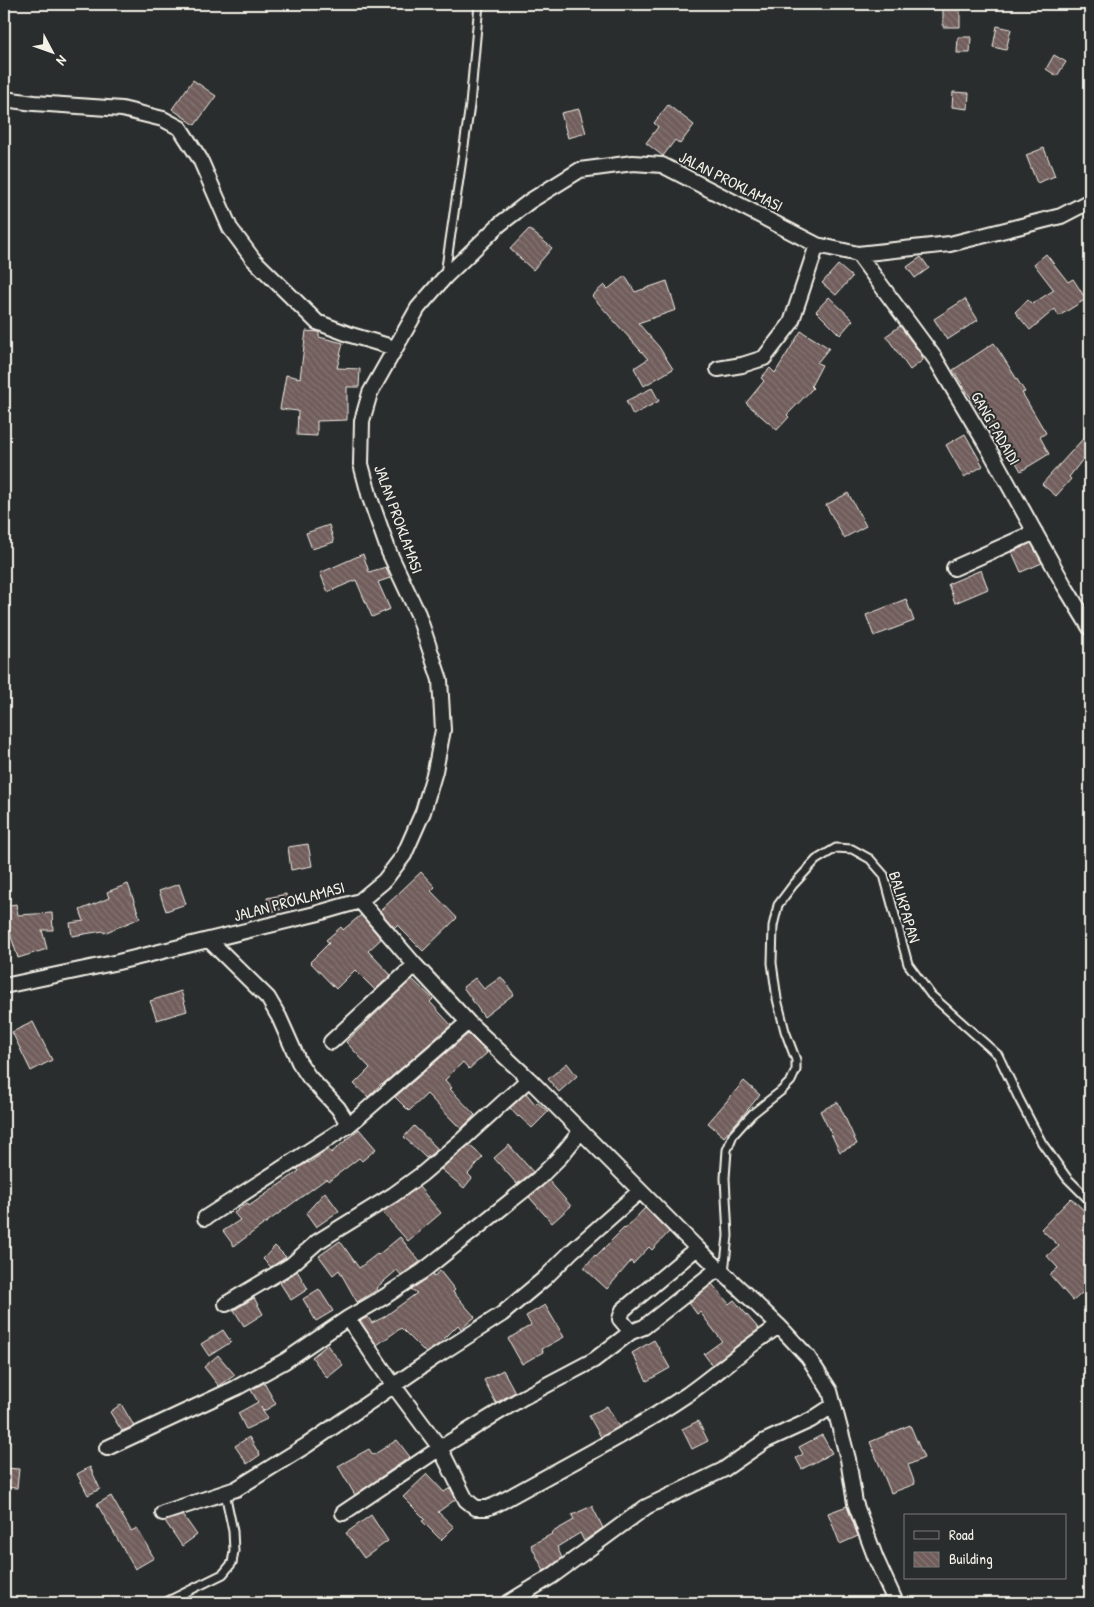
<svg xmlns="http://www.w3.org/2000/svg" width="1094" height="1607" font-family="'Patrick Hand',sans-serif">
  <defs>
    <pattern id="building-back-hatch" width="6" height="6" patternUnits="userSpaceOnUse" patternTransform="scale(1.25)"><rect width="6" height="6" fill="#705d5c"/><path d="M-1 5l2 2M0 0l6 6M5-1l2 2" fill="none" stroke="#857573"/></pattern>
  </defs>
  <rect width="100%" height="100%" fill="#2a2d2e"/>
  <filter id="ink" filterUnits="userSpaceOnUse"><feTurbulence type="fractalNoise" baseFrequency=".02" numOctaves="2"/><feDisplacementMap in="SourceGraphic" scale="10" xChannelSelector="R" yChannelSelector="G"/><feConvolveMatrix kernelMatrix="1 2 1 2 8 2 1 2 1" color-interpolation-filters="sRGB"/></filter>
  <g filter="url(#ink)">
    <path fill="url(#building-back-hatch)" stroke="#f4f1e8" d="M960 5V27H943V6Z
      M997 26 1011 29 1006 50 993 47Z
      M958 37H971L970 53H957Z
      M1054 55 1066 62 1057 76 1046 69Z
      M193 80 216 96 195 125 172 109Z
      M953 92 969 93 968 109 952 107Z
      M668 105 694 125 680 144 675 140 663 156 646 143 658 127 654 123Z
      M579 109 586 133 568 138 561 113Z
      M1044 148 1055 176 1037 183 1026 155Z
      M529 229 552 248 533 270 510 249Z
      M1046 254 1068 282 1073 279 1086 299 1059 316 1055 309 1030 330 1015 312 1028 300 1032 304 1054 290 1034 264Z
      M921 257 929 268 915 278 907 267Z
      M838 265 852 277 836 295 822 283Z
      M625 276 635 292 667 281 676 310 638 323 659 347 673 369 644 386 634 368 648 359 592 296 604 285 608 289Z
      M829 297 853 320 840 335 816 311Z
      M965 299 978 320 947 340 934 319Z
      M900 326 922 356 923 360 910 370 886 336Z
      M306 331 319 332V337L343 343 337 368 360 369 359 387H347V420L317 421V436L297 435 298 411 280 409 286 375 300 378Z
      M801 331 829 348 817 363 822 365 811 386 813 388 787 415 789 417 777 430 746 403 764 381 761 378 770 368 775 373Z
      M994 343 1025 392 1022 393 1046 433 1040 437 1049 454 1021 471 1011 454 1008 456 953 370Z
      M652 388 659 401 633 415 626 401Z
      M1090 431V450L1069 477 1071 479 1056 496 1042 484Z
      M965 434 983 466 964 477 946 445Z
      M848 493 866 526 844 538 826 505Z
      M329 525 334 542 312 549 306 533Z
      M1031 543 1042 563 1021 572 1012 552Z
      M363 554 369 572 386 567 390 578 378 582 390 609 372 617 356 580 328 592 320 573Z
      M981 570 988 589 955 603 948 584Z
      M906 599 914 621 874 636 866 615Z
      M308 844 312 866 291 870 288 847Z
      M421 872 435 887 431 891 457 918 423 951 397 925 394 928 380 911Z
      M128 884 140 918 104 933 103 931 72 936 70 923 84 921 80 910 109 898 107 892Z
      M179 884 186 904 166 911 159 891Z
      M286 894 288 908 269 912 267 898Z
      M16 904 18 915 52 913 53 930H42L47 949 18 958 8 927 4 928V906Z
      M361 915 381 939 368 951 391 975 375 990 355 970 336 989 310 962 329 943 326 940 341 927 343 930Z
      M501 977 514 994 484 1017 463 987 475 978 484 989Z
      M412 979 433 999 430 1002 451 1025 383 1084 382 1083 368 1097 354 1084 370 1068 346 1042Z
      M181 991 187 1011 157 1020 150 1001Z
      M33 1022 52 1060 31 1071 12 1032Z
      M468 1034 487 1053 469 1069 463 1062 445 1080 452 1088 450 1089 475 1115 461 1129 427 1094 409 1111 395 1097Z
      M567 1063 577 1076 559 1092 548 1079Z
      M744 1081 760 1095 724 1137 708 1123Z
      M526 1093 535 1104 537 1102 548 1112 532 1128 519 1116 518 1117 510 1108Z
      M838 1102 857 1144 840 1152 820 1111Z
      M414 1126 438 1149 426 1158 404 1137Z
      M359 1129 376 1149 362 1161 359 1158 329 1181 326 1179 234 1246 223 1231 240 1220 234 1213 247 1203 249 1206 299 1171 297 1169 308 1162 309 1163 328 1149 331 1153Z
      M469 1145 483 1157 468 1174 472 1178 464 1188 441 1169Z
      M509 1145 533 1172 517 1184 494 1158Z
      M549 1181 571 1206 552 1223 529 1197Z
      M419 1187 441 1213 408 1241 382 1212Z
      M325 1192 339 1211 316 1227 306 1213Z
      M1071 1198 1090 1216V1286L1073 1301 1050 1275 1058 1268 1047 1256 1059 1246 1041 1229Z
      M645 1208 669 1232 652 1250 649 1247 633 1264 631 1261 607 1289 584 1268 595 1255 596 1256 624 1228 625 1229Z
      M400 1237 420 1262 401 1275 397 1270 376 1288 377 1290 357 1302 339 1270 333 1275 319 1256 340 1241 359 1268 377 1254 378 1255Z
      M275 1246 286 1257 271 1267 263 1259Z
      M297 1271 308 1289 291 1300 280 1283Z
      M440 1271 455 1290 453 1292 475 1317 461 1329 458 1325 439 1344 426 1353 401 1328 377 1345 360 1321 368 1317 372 1323 384 1317 417 1293 411 1289 432 1275 433 1277Z
      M712 1284 729 1304 734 1300 759 1329 712 1365 704 1354 722 1341 700 1312 697 1314 689 1303Z
      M319 1289 333 1311 316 1321 303 1299Z
      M254 1298 263 1314 244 1326 234 1310Z
      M545 1305 564 1337 542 1349 543 1352 522 1364 508 1339 531 1325 526 1316Z
      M223 1330 231 1342 209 1356 201 1344Z
      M654 1340 670 1368 647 1381 632 1353Z
      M327 1345 343 1365 327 1378 312 1357Z
      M218 1355 235 1375 219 1386 204 1367Z
      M503 1370 515 1392 496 1403 484 1380Z
      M264 1383 276 1404 264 1411 261 1407 267 1419 246 1429 238 1413 258 1402 251 1390Z
      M121 1404 134 1426 122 1431 110 1412Z
      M607 1406 619 1427 601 1437 589 1416Z
      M698 1421 708 1441 692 1449 682 1429Z
      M910 1425 924 1458 908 1465 915 1484 891 1493 870 1442Z
      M822 1435 832 1453 802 1469 796 1458 803 1454 799 1447Z
      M249 1437 260 1455 247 1464 235 1446Z
      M397 1440 410 1457 355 1495 338 1466 369 1449 373 1455Z
      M90 1467 100 1489 88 1495 77 1474Z
      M4 1468 19 1469 17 1488 4 1487Z
      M427 1474 444 1492 450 1488 456 1499 438 1512 454 1527 441 1540 422 1521 425 1519 403 1497Z
      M111 1496 131 1531 137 1528 154 1558 135 1569 97 1504Z
      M592 1506 603 1528 584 1541 580 1533 557 1547 562 1558 544 1571 531 1545 552 1534 551 1533 574 1520 572 1515Z
      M847 1506 858 1536 840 1544 828 1513Z
      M183 1515 197 1535 182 1546 165 1521Z
      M371 1515 388 1541 364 1558 346 1533Z"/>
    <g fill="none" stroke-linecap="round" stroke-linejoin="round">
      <g stroke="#f4f1e8" stroke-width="11">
        <path id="lane" d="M445 274 470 105 479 4
          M724 1272 728 1236 725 1178 727 1150 733 1135 752 1114 781 1091 791 1081 796 1070V1060L785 1031 777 999 772 963 773 926 778 905 793 885 816 860 836 848 852 849 870 859 884 875 908 964 931 995 998 1055 1019 1099 1042 1143 1067 1178 1090 1201
          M164 1603 223 1574 232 1563 234 1551 233 1531 225 1493"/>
      </g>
      <g stroke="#f4f1e8" stroke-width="18">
        <path id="street" d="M4 99 34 103 122 109 163 119 180 128 200 159 230 228 253 259 317 322 351 335 395 348
          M858 254 936 360 990 451 1064 585 1090 628
          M718 369 742 365 764 358 791 323 817 245
          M954 568 1035 532
          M360 901 415 965 468 1022 529 1079 697 1248 779 1326 808 1357 830 1391 848 1459 855 1503 876 1559 896 1603
          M4 986 118 962 315 914 360 901 384 881 404 855 423 812 435 771 443 730 440 680 418 614 389 552 370 498 361 464 362 421 370 393 418 308 445 277 500 224 530 201 580 170 633 163 662 165 817 245 858 254 950 244 1061 216 1090 201
          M331 1042 415 965
          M349 1125 468 1022
          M205 1218 349 1125 338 1108 309 1077 299 1062 279 1017 268 998 209 940
          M226 1304 291 1265 317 1242 393 1195 422 1174 463 1139 529 1079
          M348 1318 394 1386 440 1448 466 1500 476 1508H487L497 1504C561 1468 627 1435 688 1394 719 1372 747 1346 779 1326
          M631 1332 620 1319 623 1310 697 1248
          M107 1448 236 1388 285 1361 348 1318 384 1297 423 1271 538 1179 560 1157 581 1131
          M163 1513 236 1489 307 1445 435 1357 502 1314 545 1278 572 1251 640 1191
          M343 1513 440 1448 522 1398 594 1360 631 1332 644 1327 719 1268
          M508 1603 552 1576 646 1507 723 1470 765 1441 811 1420 834 1405"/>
      </g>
      <use href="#lane" stroke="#2a2d2e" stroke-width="7"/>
      <use href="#street" stroke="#2a2d2e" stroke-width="14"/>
    </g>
  </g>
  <g text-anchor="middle" stroke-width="4" stroke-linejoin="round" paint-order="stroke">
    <g font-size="16" fill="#f4f1e8" stroke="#2a2d2e">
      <text transform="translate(731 181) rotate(27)" y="6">JALAN PROKLAMASI</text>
      <text transform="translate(996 428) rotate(60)" y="6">GANG PADAIDI</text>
      <text transform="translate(399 519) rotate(70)" y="6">JALAN PROKLAMASI</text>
      <text transform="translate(289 901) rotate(-15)" y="6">JALAN PROKLAMASI</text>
      <text transform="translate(905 907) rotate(73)" y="6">BALIKPAPAN</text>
    </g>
  </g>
  <rect width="1094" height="1607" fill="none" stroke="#2a2d2e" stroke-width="20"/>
  <rect x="10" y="10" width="1074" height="1587" fill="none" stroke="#f4f1e8" stroke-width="2" filter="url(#ink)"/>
  <rect x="904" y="1514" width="162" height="65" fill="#2a2d2e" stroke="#7b7b78"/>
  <rect x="914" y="1531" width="25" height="8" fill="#2a2d2e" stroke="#7b7b78"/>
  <text x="949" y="1540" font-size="15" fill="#f4f1e8">Road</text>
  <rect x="914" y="1552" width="25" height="15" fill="url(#building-back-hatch)" stroke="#7b7b78"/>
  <text x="949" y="1564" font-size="15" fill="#f4f1e8">Building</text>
  <g transform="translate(52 52) rotate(131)" stroke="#2a2d2e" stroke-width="4" paint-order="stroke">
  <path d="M0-4L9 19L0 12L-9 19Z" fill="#f4f1e8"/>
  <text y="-8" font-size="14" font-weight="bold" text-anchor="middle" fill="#f4f1e8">N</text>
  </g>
</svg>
